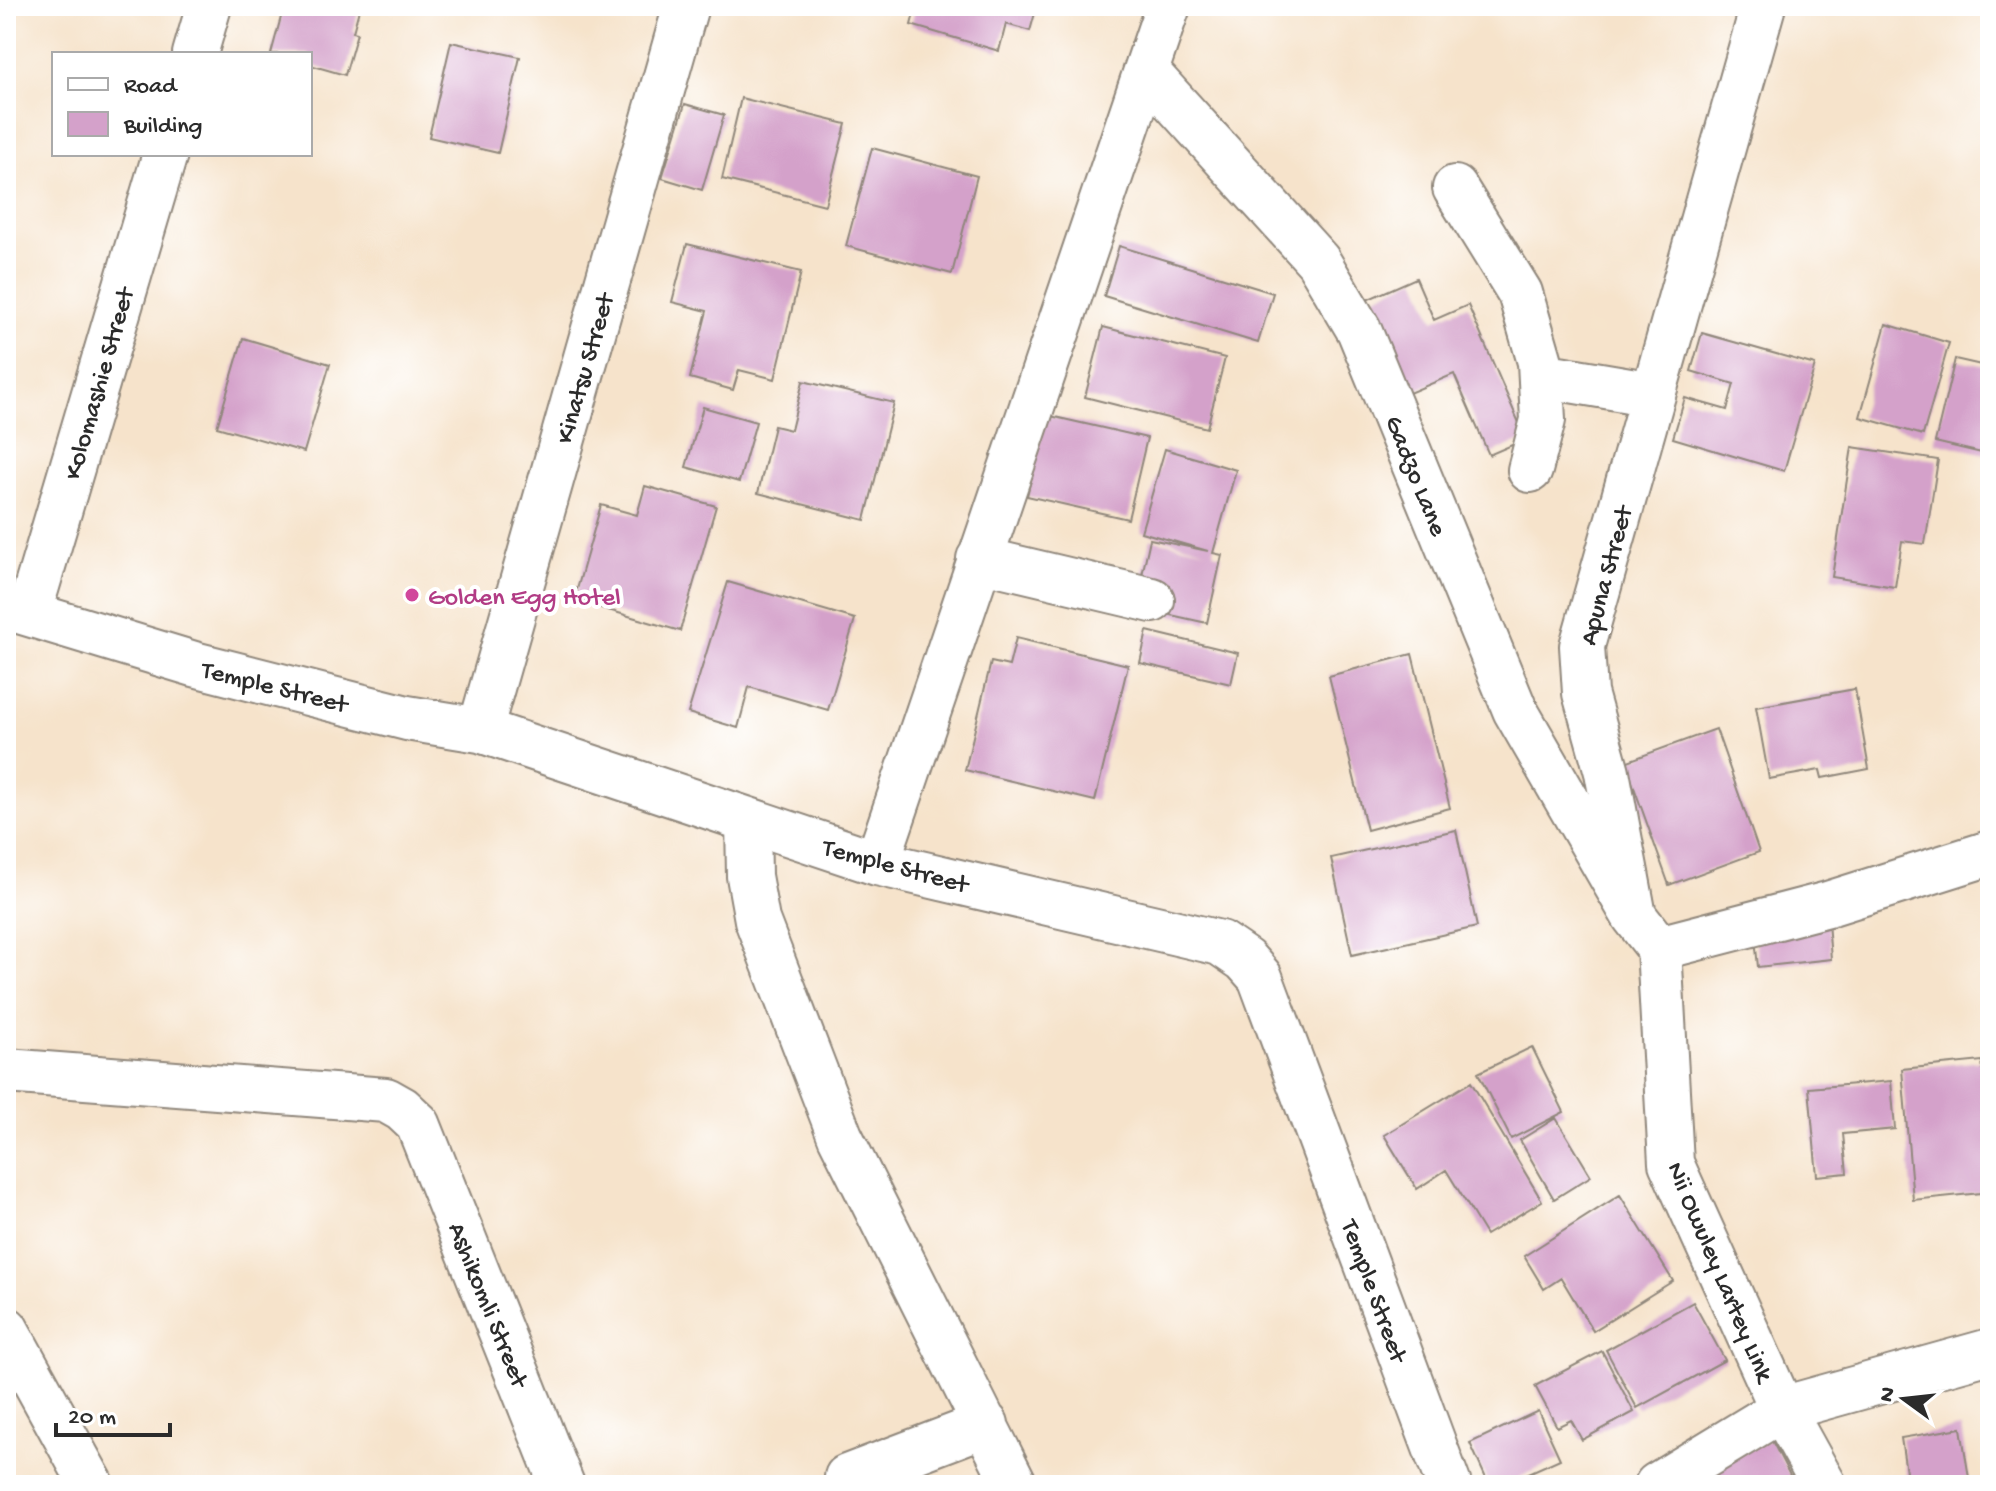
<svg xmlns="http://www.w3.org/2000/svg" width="1996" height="1491" font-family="'Gochi Hand',sans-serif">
  <rect width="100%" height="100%" fill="#fff"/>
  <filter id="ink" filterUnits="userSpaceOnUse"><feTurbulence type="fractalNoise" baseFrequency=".0125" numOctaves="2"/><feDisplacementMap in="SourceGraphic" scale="16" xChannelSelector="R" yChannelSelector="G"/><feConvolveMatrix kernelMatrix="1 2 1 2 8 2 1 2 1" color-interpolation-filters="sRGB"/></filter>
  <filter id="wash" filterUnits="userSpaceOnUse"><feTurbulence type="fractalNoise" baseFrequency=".006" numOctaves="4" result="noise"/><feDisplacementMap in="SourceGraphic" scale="32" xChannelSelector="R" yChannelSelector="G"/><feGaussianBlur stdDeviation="1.8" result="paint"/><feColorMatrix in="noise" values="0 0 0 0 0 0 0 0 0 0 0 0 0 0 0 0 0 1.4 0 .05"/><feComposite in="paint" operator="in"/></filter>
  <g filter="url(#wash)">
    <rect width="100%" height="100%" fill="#f6e3cb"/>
    <g id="blocks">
      <path fill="#d4a1ca" d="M284 6H360L353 32 357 33 345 75 310 65V54H271Z
        M916 6H1037L1030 31 1006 24 999 51 911 25Z
        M451 42 520 57 498 153 429 137Z
        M741 98 846 124 825 205 722 179Z
        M685 104 724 115 702 190 662 178Z
        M872 148 977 176 952 274 846 246Z
        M687 244 801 272 775 379 739 370 733 390 690 378 707 311 672 302Z
        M1119 246 1273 293 1258 343 1104 296Z
        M1416 278 1434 320 1468 305 1526 439 1489 455 1454 374 1402 396 1362 302Z
        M1886 324 1949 343 1923 435 1860 417Z
        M1103 327 1225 358 1207 428 1085 397Z
        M1702 333 1815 365 1784 471 1673 438 1685 398 1727 410 1734 384 1691 371Z
        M243 338 330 364 304 452 217 427Z
        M1955 359 1990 367V455L1935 442Z
        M803 381 894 403 865 520 758 493 774 426 791 430Z
        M703 407 756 422 739 482 686 467Z
        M1046 415 1147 438 1128 519 1027 496Z
        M1852 447 1938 460 1925 544 1902 541 1895 587 1832 577Z
        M1165 449 1236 470 1213 553 1222 555 1207 623 1135 607 1150 539 1208 551 1141 532Z
        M645 486 716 506 680 631 574 600 601 505 637 515Z
        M728 582 855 619 828 710 749 687 738 728 688 713Z
        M1147 631 1238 653 1231 684 1140 663Z
        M1016 638 1128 665 1095 801 965 770 991 662 1009 666Z
        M1412 654 1450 808 1367 830 1329 676Z
        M1855 689 1869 769 1822 778 1820 770 1769 779 1756 707Z
        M1716 729 1759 852 1669 885 1625 762Z
        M1456 830 1477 927 1352 955 1331 858Z
        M1828 922 1831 959 1758 967 1754 929Z
        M1532 1047 1564 1112 1511 1139 1478 1073Z
        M1982 1061 1990 1146V1192L1913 1200 1902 1069Z
        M1891 1081 1895 1129 1843 1134 1847 1173 1817 1176 1809 1088Z
        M1471 1082 1542 1201 1486 1235 1446 1170 1417 1189 1384 1135Z
        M1556 1118 1591 1176 1554 1199 1520 1140Z
        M1620 1195 1673 1281 1593 1331 1561 1278 1544 1289 1524 1256Z
        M1693 1302 1725 1360 1637 1408 1606 1350Z
        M1602 1351 1634 1412 1582 1440 1571 1420 1557 1427 1535 1386Z
        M1538 1411 1560 1459 1502 1485H1489L1470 1443Z
        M1961 1428 1969 1478 1929 1485H1908L1901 1438Z
        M1771 1439 1795 1485H1680Z"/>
    </g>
  </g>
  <g filter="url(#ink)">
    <use href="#blocks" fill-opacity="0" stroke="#90877b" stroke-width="2"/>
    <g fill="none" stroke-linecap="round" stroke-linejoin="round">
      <g stroke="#90877b" stroke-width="48">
        <path id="minor" d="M195 54 209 6
          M1147 72 1318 261 1359 330 1515 710 1634 916
          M1455 188 1520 293 1540 362 1543 420 1530 470
          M1541 375 1653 394
          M979 559 1152 600
          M6 607 194 664 407 718 480 730 877 863 1220 943 1245 960 1260 977 1449 1485
          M29 613 165 154
          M480 730 686 6
          M748 820 749 876 757 920 840 1136 1015 1485
          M877 863 1168 6
          M1659 948 1634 916 1607 772 1585 693 1582 646 1763 6
          M1659 948 1671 1163 1782 1409 1824 1485
          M1659 948 1828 904 1990 853
          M6 1071 386 1100 402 1109 418 1124 562 1485
          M6 1329 92 1485
          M847 1477 986 1424
          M1657 1485 1782 1409 1990 1351"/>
      </g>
      <use href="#minor" stroke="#fff" stroke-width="44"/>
    </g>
  </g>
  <circle fill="#d1479c" stroke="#fff" stroke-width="3" cx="412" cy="595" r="8"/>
  <g text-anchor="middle" stroke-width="8" stroke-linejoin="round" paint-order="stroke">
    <g font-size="26" fill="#2b2b2b" stroke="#fff">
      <text transform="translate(583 368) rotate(-74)" y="9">Kinatsu Street</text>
      <text transform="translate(97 383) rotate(-74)" y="9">Kolomashie Street</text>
      <text transform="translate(1418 475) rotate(68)" y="9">Gadzo Lane</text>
      <text transform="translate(1604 575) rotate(-75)" y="9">Apuna Street</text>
      <text transform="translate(275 685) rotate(14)" y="9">Temple Street</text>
      <text transform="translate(896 864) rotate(15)" y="9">Temple Street</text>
      <text transform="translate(1722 1271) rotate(67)" y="9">Nii Owuley Lartey Link</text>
      <text transform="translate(1376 1290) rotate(70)" y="9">Temple Street</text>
      <text transform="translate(490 1304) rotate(68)" y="9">Ashikomli Street</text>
    </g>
    <g font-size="26" fill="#b23c85" stroke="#fff" text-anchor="start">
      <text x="428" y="604">Golden Egg Hotel</text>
    </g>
  </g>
  <rect width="1996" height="1491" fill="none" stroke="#fff" stroke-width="32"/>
  <rect x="52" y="52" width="260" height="104" fill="#ffffff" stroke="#aaaaaa" stroke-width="2"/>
  <rect x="68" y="78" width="40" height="12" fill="#ffffff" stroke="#aaaaaa" stroke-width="2"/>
  <text x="124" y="92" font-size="24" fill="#2b2b2b">Road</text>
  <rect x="68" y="112" width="40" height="24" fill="#d4a1ca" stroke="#aaaaaa" stroke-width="2"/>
  <text x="124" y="132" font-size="24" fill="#2b2b2b">Building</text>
  <g transform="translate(1904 1399) rotate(285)" stroke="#ffffff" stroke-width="6" paint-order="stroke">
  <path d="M0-6L14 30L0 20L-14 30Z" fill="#2b2b2b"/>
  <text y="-12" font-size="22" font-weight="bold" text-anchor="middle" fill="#2b2b2b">N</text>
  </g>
  <path d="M56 1423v12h114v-12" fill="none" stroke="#2b2b2b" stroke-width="4"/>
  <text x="68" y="1423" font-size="24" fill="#2b2b2b" stroke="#ffffff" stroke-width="6" paint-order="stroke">20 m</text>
</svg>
